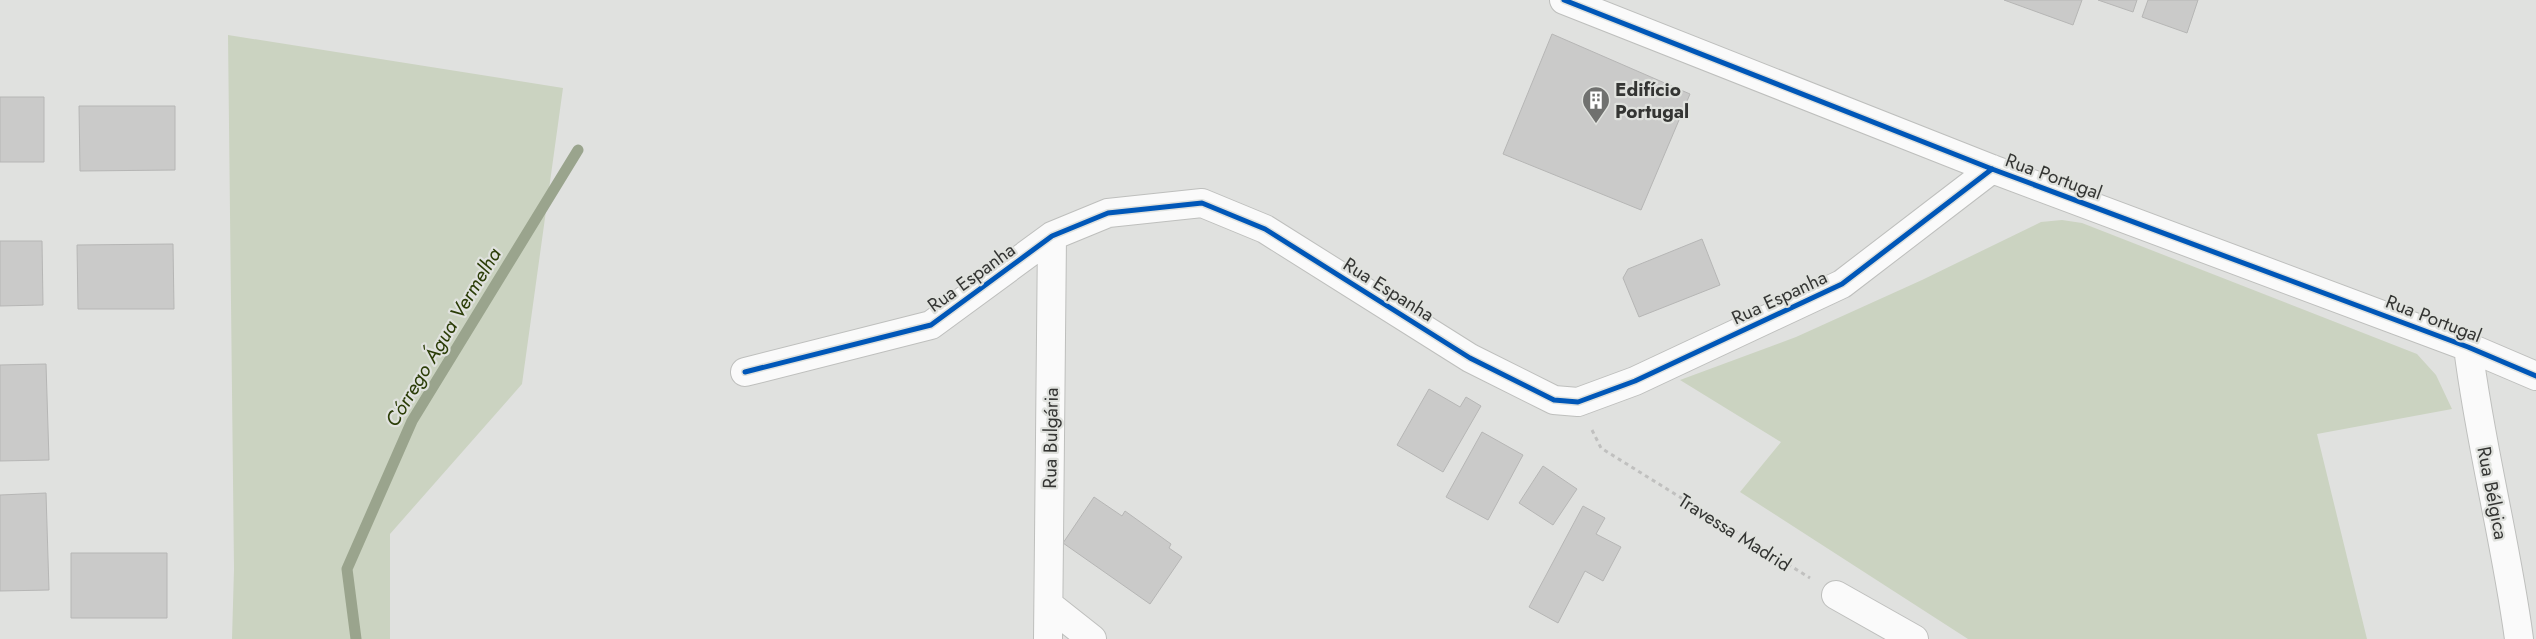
<svg xmlns="http://www.w3.org/2000/svg" width="2536" height="639" font-family="Jost,sans-serif">
  <rect width="100%" height="100%" fill="#e0e1df"/>
  <path fill="#cbd3c1" d="M228 35 563 88 522 384 390 534V639H232L234 569Z
    M2062 220 2082 223 2417 354 2436 375 2452 409 2317 434 2367 639H1968L1740 492 1781 442 1680 380 1796 337 1922 280 2041 222Z"/>
  <g fill="none" stroke-linecap="round" stroke-linejoin="round">
    <path stroke="#9aa48d" stroke-width="11" d="M356 639 347 569 412 421 578 150"/>
  </g>
  <path fill="#cacac9" stroke="#b6b6b5" d="M2004 0H2082L2073 25Z
    M2098 0H2137L2133 12Z
    M2148 0H2198L2187 33 2142 17Z
    M1552 34 1690 94 1641 210 1503 154Z
    M0 97H44V162H0Z
    M79 106H175V170L80 171Z
    M1702 239 1720 285 1639 317 1623 278 1628 269Z
    M0 241H42L43 305 0 306Z
    M173 244 174 309H78L77 245Z
    M46 364 49 460 0 461V365Z
    M1429 389 1460 407 1466 397 1481 406 1443 472 1397 445Z
    M1482 432 1523 455 1488 520 1446 497Z
    M1543 466 1577 489 1553 525 1519 503Z
    M46 493 49 590 0 591V495Z
    M1094 497 1122 516 1125 511 1171 544 1169 548 1182 557 1150 604 1063 543Z
    M1583 506 1605 518 1596 534 1621 547 1603 581 1585 571 1558 623 1529 607Z
    M71 553H167V618H71Z"/>
  <g fill="none" stroke-linecap="round" stroke-linejoin="round">
    <g stroke="#bebfbd" stroke-width="30">
      <path id="minor" d="M1564 0 1992 169 2468 347 2536 376
        M2468 347C2480 445 2506 541 2519 639
        M745 372 931 325 1052 236 1108 213 1202 203 1265 229 1470 358 1554 400 1578 402 1635 381 1842 284 1992 169
        M1836 595 1914 639
        M1049 605 1092 639
        M1048 639 1052 236"/>
    </g>
    <path stroke="#c0c0bf" stroke-width="3" stroke-dasharray="4 4" stroke-linecap="butt" d="M1592 430 1601 448 1810 578"/>
    <use href="#minor" stroke="#fafafa" stroke-width="28"/>
    <g stroke="#e0e2de" stroke-width="8">
      <path id="cycleway" d="M1564 0 1992 169 2468 347 2536 376
        M745 372 931 325 1052 236 1108 213 1202 203 1265 229 1470 358 1554 400 1578 402 1635 381 1842 284 1992 169"/>
    </g>
    <use href="#cycleway" stroke="#0057b8" stroke-width="5"/>
  </g>
  <defs>
    <g id="building-pin" transform="scale(1.4375)"><path d="M0 17L-7.5 6A9.5 9.5 0 1 1 7.5 6Z" fill="#70716f" stroke="#e0e2de"/><path d="M-4-6H4V6H1V3H-1V6H-4ZM-2.5-4.3h1.7v1.8h-1.7ZM.8-4.3h1.7v1.8H.8ZM-2.5-1h1.7V.8h-1.7ZM.8-1h1.7V.8H.8Z" fill="#fff"/></g>
  </defs>
  <g fill-rule="evenodd">
    <use href="#building-pin" x="1596" y="100"/>
  </g>
  <g text-anchor="middle" stroke-width="4.5" stroke-linejoin="round" paint-order="stroke">
    <g font-size="19" font-weight="bold" fill="#343533" stroke="#e0e2de" text-anchor="start">
      <text x="1615" y="96">Edifício<tspan x="1615" dy="22">Portugal</tspan></text>
    </g>
    <g font-size="19" fill="#343533" stroke="#e0e2de">
      <text transform="translate(2054 176) rotate(20)" y="7">Rua Portugal</text>
      <text transform="translate(971 277) rotate(-36)" y="7">Rua Espanha</text>
      <text transform="translate(1389 289) rotate(32)" y="7">Rua Espanha</text>
      <text transform="translate(1779 297) rotate(-25)" y="7">Rua Espanha</text>
      <text transform="translate(2434 318) rotate(21)" y="7">Rua Portugal</text>
      <text transform="translate(1050 438) rotate(-89)" y="7">Rua Bulgária</text>
      <text transform="translate(2493 493) rotate(79)" y="7">Rua Bélgica</text>
      <text transform="translate(1735 532) rotate(32)" y="7">Travessa Madrid</text>
    </g>
    <g font-size="20" font-style="italic" fill="#2b3d07" stroke="#e0e2de">
      <text transform="translate(443 337) rotate(-59)" y="7">Córrego Água Vermelha</text>
    </g>
  </g>
</svg>
